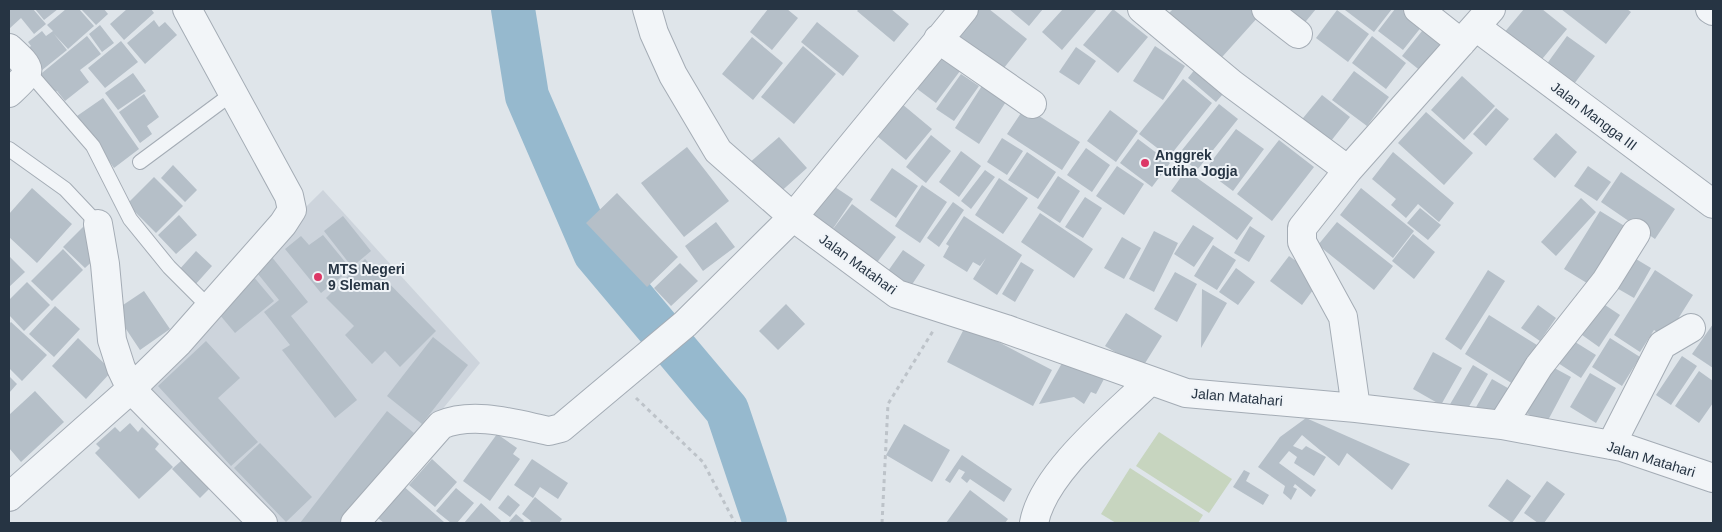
<svg xmlns="http://www.w3.org/2000/svg" width="1722" height="532" font-family="Arial,sans-serif">
  <rect width="100%" height="100%" fill="#dfe5ea"/>
  <path fill="#cdd4dc" d="M323 190 480 363 350 523H271L133 379Z"/>
  <path fill="#c7d5bf" d="M1159 432 1232 479 1209 513 1136 466Z
    M1130 468 1203 515 1198 523H1116L1101 514Z"/>
  <g fill="none" stroke-linecap="round" stroke-linejoin="round">
    <path stroke="#96b9ce" stroke-width="44" d="M513 9 527 96 595 253 727 410 765 523"/>
  </g>
  <path fill="#b5bfc8" d="M9 9H33L46 24 34 34 21 18 9 29Z
    M35 9H58L44 20Z
    M66 9H79L94 26 68 49 54 34 67 50 36 75 20 55 31 46 28 42 42 31 46 36 53 31 47 25Z
    M81 9H104L108 14 96 25Z
    M127 9H151L154 13 124 40 110 24Z
    M768 9H787L798 18 772 50 750 32Z
    M859 9H891L909 24 894 42 857 11Z
    M974 9H989L1027 39 996 78 949 40Z
    M1009 9H1043L1029 26Z
    M1063 9H1097L1062 50 1042 32Z
    M1113 9 1148 37 1118 73 1083 45Z
    M1173 9H1251L1259 16 1214 66 1163 19Z
    M1282 9H1316L1302 26Z
    M1346 9H1392L1374 32 1345 10Z
    M1395 9H1409L1426 21 1403 50 1378 31Z
    M1524 9H1542L1567 29 1538 64 1503 34Z
    M1561 9H1627L1631 12 1606 44Z
    M1337 10 1369 34 1348 62 1316 38Z
    M154 20 159 27 165 22 177 35 145 64 127 43Z
    M817 22 859 56 843 76 801 42Z
    M100 25 114 43 102 52 89 34Z
    M1426 26 1446 42 1422 72 1402 56Z
    M87 36 101 54 80 70 89 82 65 101 57 91 51 95 37 77Z
    M1372 36 1406 63 1386 89 1352 63Z
    M1567 36 1595 56 1568 92 1541 72Z
    M752 37 783 63 753 100 722 74Z
    M121 41 138 62 105 88 88 68Z
    M803 46 836 74 794 124 761 97Z
    M1155 46 1185 66 1163 100 1133 81Z
    M1076 47 1096 61 1079 85 1059 72Z
    M932 51 960 71 936 103 908 82Z
    M1200 63 1229 87 1216 102 1188 78Z
    M1354 71 1389 97 1367 126 1332 100Z
    M133 73 146 91 118 110 105 93Z
    M961 74 979 86 954 121 936 109Z
    M1462 76 1495 106 1464 140 1431 110Z
    M1183 79 1212 103 1169 157 1139 134Z
    M985 81 1009 97 979 144 955 128Z
    M144 94 159 117 147 126 152 134 140 143 119 112Z
    M1322 95 1350 117 1327 146 1299 123Z
    M103 98 139 149 114 168 77 116Z
    M902 104 932 129 906 160 877 136Z
    M1219 104 1238 119 1197 170 1178 155Z
    M1025 107 1080 142 1062 170 1007 134Z
    M1496 108 1509 119 1486 146 1473 134Z
    M1110 110 1138 131 1116 162 1087 141Z
    M1426 112 1473 153 1444 185 1398 143Z
    M1236 129 1264 149 1233 191 1205 170Z
    M1556 133 1577 152 1555 178 1533 159Z
    M931 135 951 151 926 183 906 167Z
    M779 137 807 168 776 196 748 164Z
    M1002 138 1023 151 1007 175 987 162Z
    M1138 139 1170 163 1152 187 1120 163Z
    M1279 140 1314 167 1272 221 1237 194Z
    M687 147 729 201 684 237 641 183Z
    M1086 148 1110 165 1092 192 1067 175Z
    M961 151 981 166 959 197 939 182Z
    M1027 152 1056 172 1038 199 1008 180Z
    M1393 152 1454 203 1439 222 1418 204 1406 218 1391 205 1396 199 1372 179Z
    M173 165 197 190 185 202 161 178Z
    M1117 166 1144 184 1124 215 1096 196Z
    M1588 166 1611 182 1597 201 1574 186Z
    M892 168 918 186 896 218 870 200Z
    M985 170 995 177 971 209 961 201Z
    M1186 170 1253 218 1237 240 1171 191Z
    M1621 172 1675 209 1655 239 1601 202Z
    M1058 176 1080 191 1060 223 1037 208Z
    M154 177 183 206 156 233 127 204Z
    M999 178 1028 198 1003 234 975 215Z
    M832 185 853 199 830 233 852 204 896 237 870 272 797 218Z
    M922 185 947 202 920 243 895 226Z
    M32 188 72 224 37 263 9 237V214Z
    M1361 188 1414 231 1393 258 1340 215Z
    M617 193 678 257 647 287 586 223Z
    M1085 197 1102 208 1083 238 1065 227Z
    M1581 198 1596 212 1556 256 1541 242Z
    M953 202 964 210 939 247 927 238Z
    M1420 208 1441 225 1428 240 1407 223Z
    M1600 211 1631 230 1595 288 1564 269Z
    M1040 213 1093 249 1074 278 1021 242Z
    M179 215 197 235 176 254 158 235Z
    M343 216 371 251 352 267 324 231Z
    M964 216 1022 255 997 295 973 279 986 258 980 266 973 262 967 272 943 257 949 246 946 244Z
    M716 222 735 247 703 271 685 246Z
    M1337 222 1393 266 1374 290 1318 245Z
    M85 225 100 254 85 268 63 247Z
    M1193 225 1214 238 1194 267 1174 254Z
    M1250 226 1265 236 1249 262 1234 253Z
    M1154 231 1178 243 1154 292 1129 279Z
    M1413 234 1435 252 1414 279 1392 261Z
    M323 235 351 269 321 293 285 249 301 236 309 245Z
    M1122 237 1141 248 1124 279 1104 268Z
    M1213 245 1236 260 1217 290 1194 276Z
    M63 249 83 270 52 301 31 281Z
    M903 250 925 265 911 286 888 271Z
    M196 251 212 266 194 286 178 271Z
    M1626 253 1651 268 1634 298 1608 283Z
    M9 256 25 272 9 287Z
    M271 256 308 302 291 316 357 400 335 418 282 350 290 345 264 312 279 300 254 269Z
    M1289 256 1321 279 1302 305 1270 281Z
    M365 259 436 331 400 367 385 351 372 364 345 335 354 326 326 298Z
    M1021 262 1034 270 1015 302 1002 294Z
    M680 263 698 281 671 306 654 288Z
    M1236 268 1255 282 1238 305 1219 292Z
    M1488 270 1505 281 1461 350 1445 339Z
    M1655 270 1693 295 1666 338 1654 330 1640 352 1614 335Z
    M1175 272 1197 284 1177 322 1154 309Z
    M253 276 274 301 235 333 214 308Z
    M27 282 50 305 24 331 9 315V300Z
    M1202 289 1227 303 1201 348Z
    M144 291 170 329 140 350 114 311Z
    M1596 299 1620 315 1599 347 1575 330Z
    M786 304 805 324 778 350 759 331Z
    M1538 305 1556 318 1540 341 1521 328Z
    M55 306 80 329 54 357 29 334Z
    M1126 313 1162 336 1142 368 1105 346Z
    M1489 315 1537 345 1513 384 1465 354Z
    M11 322 47 355 22 381 9 368V324Z
    M1713 324V368L1692 354Z
    M966 325 1052 370 1033 406 947 362Z
    M433 337 468 365 422 424 387 396Z
    M78 338 112 371 86 399 52 366Z
    M1610 338 1640 357 1622 386 1592 367Z
    M1572 340 1596 355 1581 378 1558 363Z
    M206 341 240 378 218 398 258 442 231 466 158 386Z
    M1433 352 1462 368 1441 405 1413 389Z
    M1066 356 1104 379 1096 394 1091 392 1084 404 1074 397 1039 404Z
    M1682 356 1697 366 1671 405 1656 395Z
    M1547 364 1571 377 1546 424 1521 410Z
    M1473 365 1488 374 1464 415 1449 406Z
    M1699 371 1713 381V403L1699 423 1675 406Z
    M1590 373 1616 388 1596 423 1570 407Z
    M9 376 17 384 9 393Z
    M1492 379 1513 391 1496 421 1475 409Z
    M35 391 64 422 21 462 9 448V415Z
    M387 411 414 433 343 523H300Z
    M1306 418 1410 464 1392 490 1347 453 1339 466 1302 435 1293 446 1302 450 1306 446 1326 457 1314 476 1294 463 1297 457 1289 451 1279 463 1316 490 1311 497 1295 484 1293 487 1297 489 1291 500 1283 493 1285 486 1258 467 1280 437Z
    M130 423 138 432 142 427 159 444 155 449 173 467 139 499 95 453 100 448 96 444 115 427 120 432Z
    M904 424 950 450 932 482 886 455Z
    M497 434 517 448 513 454 520 459 490 501 463 481Z
    M260 443 312 497 286 522 234 468Z
    M190 453 217 481 200 498 172 469Z
    M962 455 1012 489 1004 502 970 479 967 483 961 478 965 472 959 469 950 483 945 480Z
    M432 459 457 482 435 507 409 485Z
    M532 459 568 483 558 499 540 487 533 498 514 485Z
    M1244 470 1250 473 1246 481 1269 495 1263 505 1233 487Z
    M1507 479 1531 496 1512 523 1488 506Z
    M1547 481 1565 494 1544 523H1538L1524 513Z
    M401 484 444 522 443 523H384L374 515Z
    M456 488 474 503 457 523H451L436 511Z
    M970 490 1008 519 1005 523H946Z
    M508 495 520 505 510 517 498 508Z
    M535 497 562 519 559 523H529L531 521 522 514Z
    M481 503 501 521 499 523H464Z
    M516 514 524 521 522 523H508Z"/>
  <g fill="none" stroke-linecap="round" stroke-linejoin="round">
    <g stroke="#a4acb5" stroke-width="16">
      <path id="service" d="M28 71 93 146 130 219 169 267 210 308
        M9 149 65 189 98 224
        M140 162 233 93"/>
    </g>
    <g stroke="#a4acb5" stroke-width="30">
      <path id="minor" d="M647 9 654 33 673 75 718 151 793 217 897 294 1006 329 1186 393 1356 408 1502 425 1622 447 1713 478
        M1142 9 1232 84 1348 170
        M1266 9 1298 34
        M1418 9 1461 43
        M1476 27 1713 204
        M938 39 1032 104
        M9 48C34 71 33 70 9 93
        M98 224 105 264 112 340 121 368 131 389 263 523
        M1356 408 1343 317 1302 242V228L1348 170 1491 9
        M1502 425 1539 366 1606 281 1636 233
        M1611 445 1662 345 1691 328
        M9 497 131 389 178 343 283 224 292 210 289 196 187 9
        M355 523 441 425C474 411 515 424 549 431L561 428 685 324 793 217 964 9
        M1034 523C1043 473 1114 416 1150 381"/>
    </g>
    <g stroke="#a4acb5" stroke-width="30">
      <path id="tertiary" d="M1710 9 1713 11"/>
    </g>
    <path stroke="#bdc3c9" stroke-width="3" stroke-dasharray="4 4" stroke-linecap="butt" d="M636 398 703 462 735 523
      M882 523 888 404 933 331"/>
    <use href="#service" stroke="#f2f5f8" stroke-width="14"/>
    <use href="#minor" stroke="#f2f5f8" stroke-width="28"/>
    <use href="#tertiary" stroke="#f2f5f8" stroke-width="28"/>
  </g>
  <g fill="#dc3766" stroke="#eff3f7" stroke-width="2">
    <circle cx="1145" cy="163" r="5"/>
    <circle cx="318" cy="277" r="5"/>
  </g>
  <g text-anchor="middle" stroke-width="4" stroke-linejoin="round" paint-order="stroke">
    <g font-size="14" fill="#263443" stroke="#eff3f7">
      <text transform="translate(1594 116) rotate(37)" y="5">Jalan Mangga III</text>
      <text transform="translate(858 264) rotate(36)" y="5">Jalan Matahari</text>
      <text transform="translate(1237 397) rotate(5)" y="5">Jalan Matahari</text>
      <text transform="translate(1651 459) rotate(17)" y="5">Jalan Matahari</text>
    </g>
    <g font-size="14" font-weight="bold" fill="#263443" stroke="#eff3f7" text-anchor="start">
      <text x="1155" y="160">Anggrek<tspan x="1155" dy="16">Futiha Jogja</tspan></text>
      <text x="328" y="274">MTS Negeri<tspan x="328" dy="16">9 Sleman</tspan></text>
    </g>
  </g>
  <rect width="1722" height="532" fill="none" stroke="#263443" stroke-width="20"/>
</svg>
